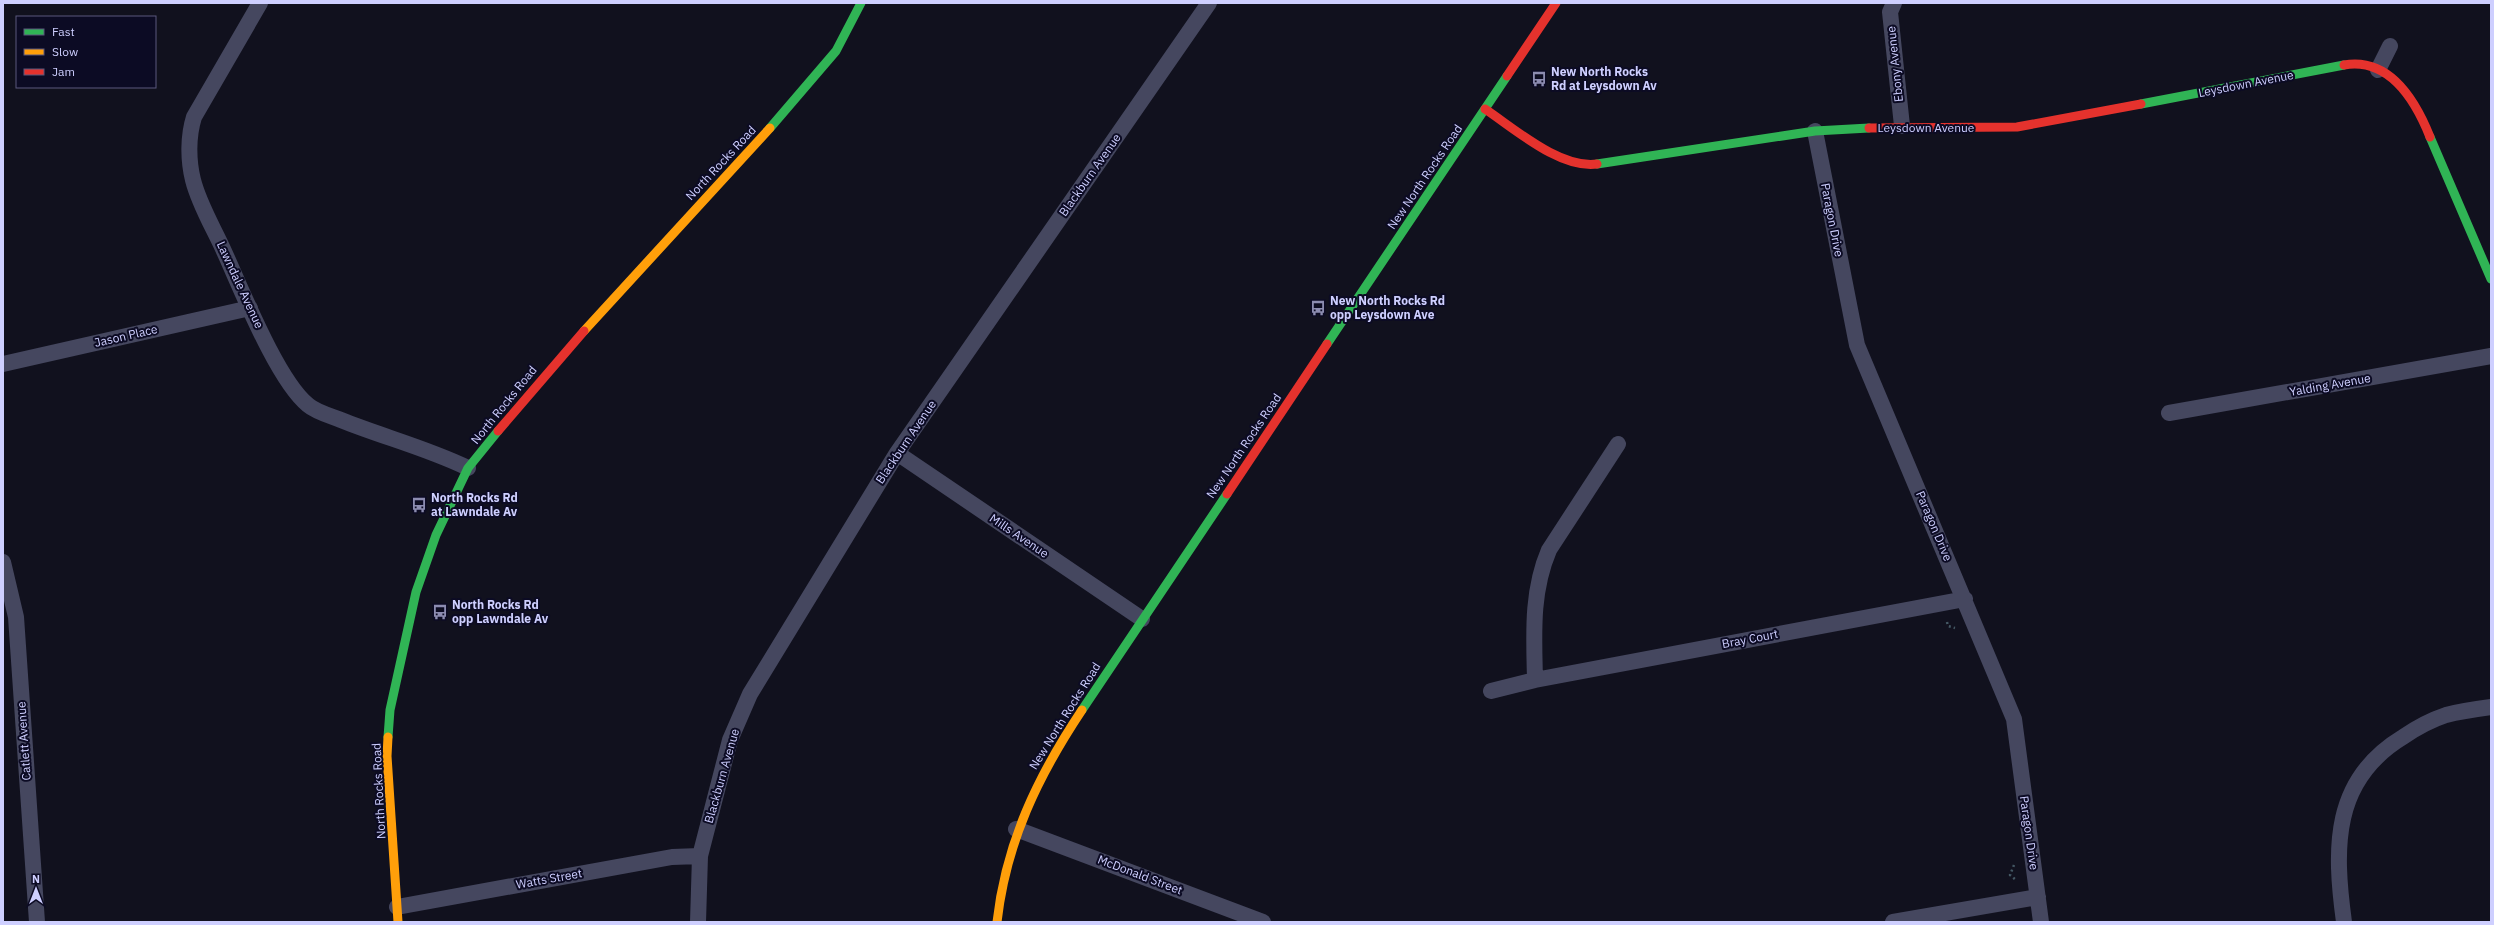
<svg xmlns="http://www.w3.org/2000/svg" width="2494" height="925" font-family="'IBM Plex Sans',sans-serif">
  <rect width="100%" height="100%" fill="#11111e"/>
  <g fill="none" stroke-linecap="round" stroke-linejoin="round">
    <path stroke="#445864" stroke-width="2.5" stroke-dasharray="2 3" stroke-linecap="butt" d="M1947 622 1948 626 1955 628
      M2014 865 2010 875 2016 880"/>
    <path stroke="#45475f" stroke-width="16" d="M260 3 194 117C188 136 188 160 193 180 199 204 213 227 223 249 241 288 277 380 308 405 316 412 331 416 341 420 383 437 427 448 468 468
      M1894 3 1890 12 1902 126
      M2378 70 2390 46
      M1815 131 1857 345 2014 719 2041 922
      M3 364 250 308
      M2169 413 2491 356
      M897 453 1142 619
      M3 562 16 617 37 922
      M1535 680C1534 635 1531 592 1549 550L1618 444
      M1491 691 1535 680 1965 599
      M1016 829 1263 922
      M397 907 672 857 700 856
      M698 922 700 856 730 740 750 694 897 453 1209 3
      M1893 922 2038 897
      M2344 922C2334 848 2332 780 2403 737 2416 728 2431 720 2446 715 2461 711 2476 709 2491 707"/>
    <path stroke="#30b455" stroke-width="9" d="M2141 104 2344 65
      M770 128 836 51 861 3
      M2430 137 2491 279
      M1597 164 1815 131 1869 128
      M1327 344 1507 76
      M1082 710 1227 494
      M388 737 390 710 416 592 436 535 468 468 498 431"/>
    <path stroke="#ff9f0a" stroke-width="9" d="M584 331 770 128
      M388 737 387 756 398 922
      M997 922C1006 842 1038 776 1082 710"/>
    <path stroke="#e5322d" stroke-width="9" d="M2344 65C2390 57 2416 102 2430 137
      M1507 76 1556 3
      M1485 109C1515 129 1560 169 1597 164
      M1869 128 2017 127 2141 104
      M498 431 584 331
      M1227 494 1327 344"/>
  </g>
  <defs>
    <g id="bus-bare" transform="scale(1.2)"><path d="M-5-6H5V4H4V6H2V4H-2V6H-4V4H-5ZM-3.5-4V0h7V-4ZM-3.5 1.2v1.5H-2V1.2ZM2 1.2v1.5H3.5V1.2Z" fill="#8c8cb0" stroke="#0c0b24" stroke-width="2.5" paint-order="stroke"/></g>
  </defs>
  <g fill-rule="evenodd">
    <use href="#bus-bare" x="1539" y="79"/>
    <use href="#bus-bare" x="1318" y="308"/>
    <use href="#bus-bare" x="419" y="505"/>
    <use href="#bus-bare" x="440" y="612"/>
  </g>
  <g text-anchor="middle" stroke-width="4" stroke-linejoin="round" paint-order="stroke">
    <g font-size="12" fill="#cecfff" stroke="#0c0b24">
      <text transform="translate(1895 64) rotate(-96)" y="4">Ebony Avenue</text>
      <text transform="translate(2246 84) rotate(-11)" y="4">Leysdown Avenue</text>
      <text x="1926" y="132">Leysdown Avenue</text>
      <text transform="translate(721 163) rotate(-47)" y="4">North Rocks Road</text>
      <text transform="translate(1090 175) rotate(-55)" y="4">Blackburn Avenue</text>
      <text transform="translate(1425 177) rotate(-56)" y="4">New North Rocks Road</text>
      <text transform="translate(1832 220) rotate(79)" y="4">Paragon Drive</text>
      <text transform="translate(240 285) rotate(65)" y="4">Lawndale Avenue</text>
      <text transform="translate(126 336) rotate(-13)" y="4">Jason Place</text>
      <text transform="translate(2330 385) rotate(-10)" y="4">Yalding Avenue</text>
      <text transform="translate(504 405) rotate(-51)" y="4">North Rocks Road</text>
      <text transform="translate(906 442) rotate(-56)" y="4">Blackburn Avenue</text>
      <text transform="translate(1244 446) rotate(-56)" y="4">New North Rocks Road</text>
      <text transform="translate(1934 526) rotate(67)" y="4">Paragon Drive</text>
      <text transform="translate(1019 536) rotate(34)" y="4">Mills Avenue</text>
      <text transform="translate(1750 639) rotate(-11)" y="4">Bray Court</text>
      <text transform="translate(1065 716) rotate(-58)" y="4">New North Rocks Road</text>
      <text transform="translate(24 741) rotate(-94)" y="4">Catlett Avenue</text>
      <text transform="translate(722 776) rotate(-74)" y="4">Blackburn Avenue</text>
      <text transform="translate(379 791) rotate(-93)" y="4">North Rocks Road</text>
      <text transform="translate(2029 833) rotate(82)" y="4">Paragon Drive</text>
      <text transform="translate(1140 875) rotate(21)" y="4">McDonald Street</text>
      <text transform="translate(549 879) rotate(-10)" y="4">Watts Street</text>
    </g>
    <g font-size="12" font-weight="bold" fill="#cecfff" stroke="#0c0b24" text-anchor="start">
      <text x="1551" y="76">New North Rocks<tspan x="1551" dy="14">Rd at Leysdown Av</tspan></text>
      <text x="1330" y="305">New North Rocks Rd<tspan x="1330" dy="14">opp Leysdown Ave</tspan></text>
      <text x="431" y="502">North Rocks Rd<tspan x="431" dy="14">at Lawndale Av</tspan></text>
      <text x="452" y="609">North Rocks Rd<tspan x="452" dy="14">opp Lawndale Av</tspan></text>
    </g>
  </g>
  <rect width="2494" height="925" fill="none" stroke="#cecfff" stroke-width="8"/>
  <rect x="16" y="16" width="140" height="72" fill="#0c0b24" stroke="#5a597c"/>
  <rect x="24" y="29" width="20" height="6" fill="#30b455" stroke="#5a597c"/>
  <text x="52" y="36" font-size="12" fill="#cecfff">Fast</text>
  <rect x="24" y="49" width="20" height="6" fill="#ff9f0a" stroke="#5a597c"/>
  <text x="52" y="56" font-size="12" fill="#cecfff">Slow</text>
  <rect x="24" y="69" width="20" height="6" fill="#e5322d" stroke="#5a597c"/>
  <text x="52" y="76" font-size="12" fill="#cecfff">Jam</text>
  <g transform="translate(36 889)" stroke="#0c0b24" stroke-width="3" paint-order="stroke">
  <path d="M0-3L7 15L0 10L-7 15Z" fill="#cecfff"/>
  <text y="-6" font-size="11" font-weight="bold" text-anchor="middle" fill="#cecfff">N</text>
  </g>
</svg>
